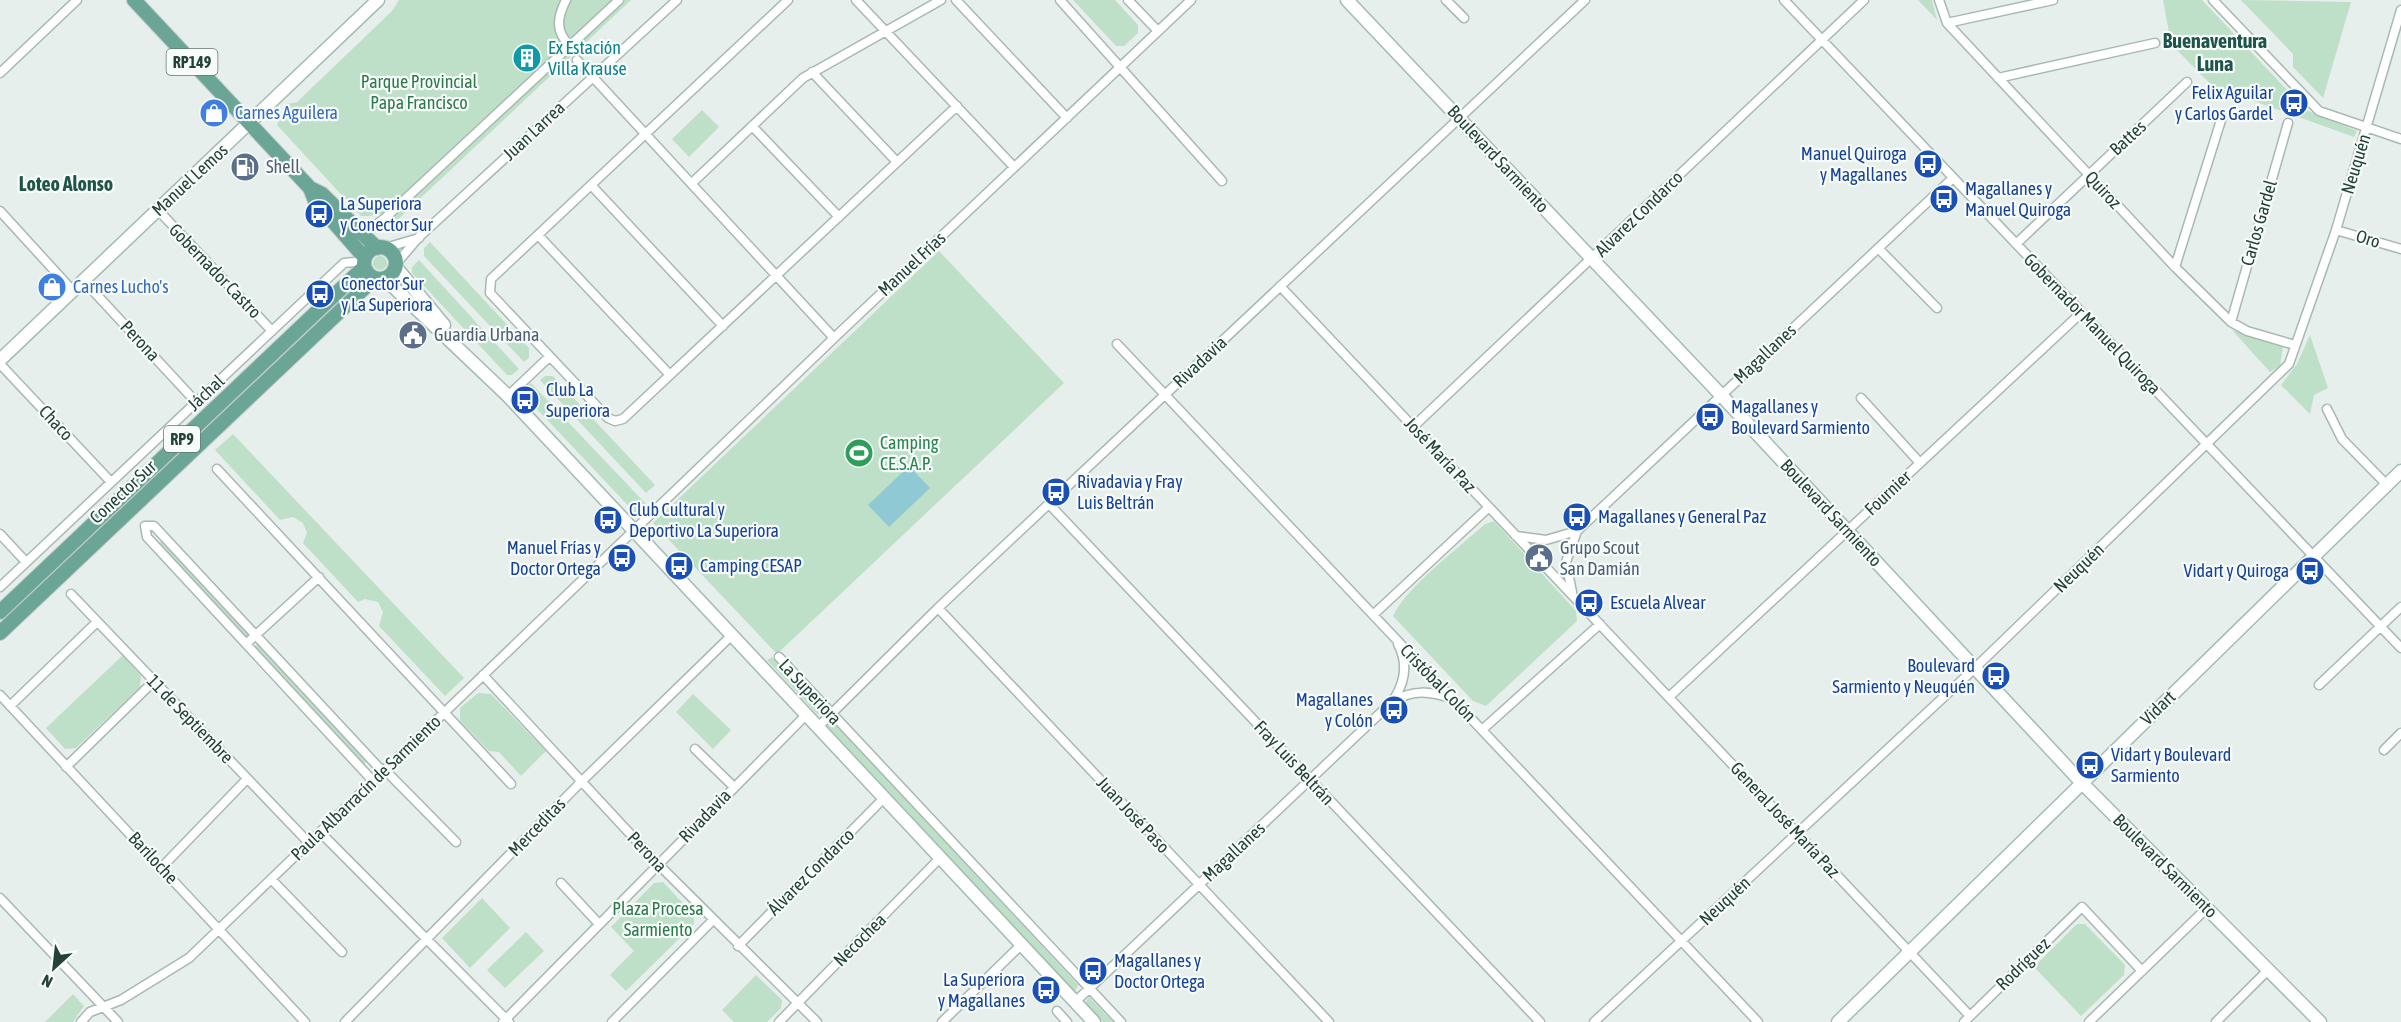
<svg xmlns="http://www.w3.org/2000/svg" width="2401" height="1022" font-family="'Asap Condensed',sans-serif">
  <rect width="100%" height="100%" fill="#e6efeb"/>
  <path fill="#bfe0c8" d="M399 0H631L392 225 377 211 371 216H361L277 125 287 104 297 102 392 11Z
    M1073 0H1115L1138 25V33L1124 46H1116Z
    M1918 0H1932L1937 20Z
    M2163 0H2202L2306 110 2357 131 2354 137 2248 99 2219 93 2174 47 2170 38Z
    M2241 0 2351 2 2323 98 2293 67V54Z
    M702 110 719 127 689 157 672 139Z
    M430 242 529 348V358L524 362 424 256V248Z
    M939 251 1064 383 777 654 653 523Z
    M373 263a7 7 0 1 1 14 0a7 7 0 1 1-14 0Z
    M419 260 519 369 512 375H507L412 273V267Z
    M354 285 356 287 0 625V621Z
    M2232 330 2283 346 2280 366 2270 372Z
    M2310 335 2328 388 2314 395 2310 414 2281 385 2297 364Z
    M545 376H553L655 485 646 493 540 380Z
    M531 383 647 505 637 515 521 392Z
    M233 434 464 678 445 696 379 626 383 612 378 602 365 599 358 602 303 543 307 533 303 523 293 517 280 520 215 450Z
    M1494 521 1576 611 1577 621 1486 706 1473 701 1393 616C1406 587 1460 547 1485 524Z
    M162 541 250 634 245 639 157 544Z
    M258 644 367 761 363 765 255 647Z
    M123 655 141 676 140 687 76 748 65 749 46 728Z
    M772 657 823 711 818 715 767 660Z
    M478 693 491 694 546 751 521 776 499 752 489 751 460 721V708Z
    M693 694 731 730 713 749 676 712Z
    M834 721 1078 985 1075 992 827 726Z
    M663 882 694 915V924L626 991 610 975 634 951 611 927 654 883Z
    M482 898 510 928 470 968 442 938Z
    M2077 924H2085L2125 965 2124 975 2081 1016 2034 967Z
    M526 932 544 951 505 988 487 970Z
    M756 975 782 1000 781 1008 767 1022H734L722 1010Z
    M73 994 84 1006 73 1022H45Z
    M1089 997 1113 1022H1103L1085 1003Z"/>
  <path fill="#8ec9d4" d="M909 466 930 488 889 527 868 505Z"/>
  <g fill="none" stroke-linecap="round" stroke-linejoin="round">
    <g stroke="#a8b8b2" stroke-width="11">
      <path id="street" d="M566 0C557 18 555 31 570 46
        M788 0 491 279 490 293 608 418 615 421 623 419 957 106
        M856 0 1014 167
        M956 0 1067 118
        M1060 0 1222 181
        M1128 0 1158 31
        M1446 0 1464 18
        M1784 0 2401 648
        M1939 0 1947 23 2175 267 2231 322 2247 331 2295 345
        M2213 0 2319 111 2401 139
        M1947 23 2053 0
        M577 60 834 338
        M812 72 897 162
        M0 73 77 0
        M1998 78 2155 43
        M752 126 839 217
        M692 183 803 78 941 0
        M591 185 723 326
        M158 210 272 331
        M0 211 73 291
        M2336 230 2401 249
        M363 235 385 218 619 0
        M538 235 670 375
        M2016 244 2187 82
        M385 248 419 238
        M1878 248 1937 308
        M395 265 419 237 677 0
        M2175 267 2222 117
        M84 281 196 402
        M1280 286 1970 1016
        M2231 322 2288 123
        M1117 344 1758 1022
        M0 364 111 482
        M508 396 549 357
        M1861 398 1920 463
        M2327 409 2342 439 2387 485
        M1413 427 1864 0
        M217 469 511 784
        M1049 504 1540 1022
        M0 534 26 562
        M1516 536 1546 540 1577 531
        M0 587 344 263 364 261
        M1572 592 1566 562 1577 531 1953 178
        M71 594 309 843
        M938 608 1329 1022
        M1373 615 1489 507
        M246 644 319 577
        M779 657 1121 1022
        M483 675 658 864 817 1022
        M2319 685 2401 607
        M0 695 305 1022
        M1669 697 2081 313
        M1394 699C1405 682 1408 663 1398 644
        M10 706 97 622
        M818 727 938 608 1585 0
        M1483 729 1600 624
        M695 749 734 787
        M2384 750 2401 733
        M66 767 154 681
        M385 770 456 842
        M373 781 147 537 145 526H154L383 772
        M320 832 509 1022
        M162 867 247 779
        M271 879 342 952
        M561 883 599 924
        M0 898 118 1022
        M738 946 884 798
        M1075 1002 1392 702C1413 689 1430 691 1453 699
        M1057 1011 1067 1022
        M81 1022 90 1012 121 1000 189 958 834 338 1191 0
        M345 1022 581 782 732 635
        M503 1022 806 715
        M612 1022 713 920
        M779 1022 940 858
        M942 1022 1021 945
        M1594 1022 1975 668 2289 364 2336 230 2401 10
        M1964 1022 2082 907 2142 971
        M2089 1022 2207 908
        M2216 1022 2268 970"/>
    </g>
    <g stroke="#a4bbb3" stroke-width="15">
      <path id="secondary" d="M1347 0 1721 395 2081 782 2320 1022
        M395 266 444 325
        M384 278 508 396 1094 1022
        M0 360 378 0
        M1838 1022 2401 471"/>
    </g>
    <g stroke="#c2cac8" stroke-width="16">
      <path id="primary" d="M134 0 310 188 322 194 377 248
        M310 188 315 201 365 258
        M364 263a16 16 0 1 1 32 0a16 16 0 1 1-32 0Z
        M0 612 364 267
        M0 633 375 278"/>
    </g>
    <use href="#street" stroke="#fff" stroke-width="8"/>
    <use href="#secondary" stroke="#fff" stroke-width="12"/>
    <use href="#primary" stroke="#6aa596" stroke-width="14"/>
  </g>
  <defs>
    <g id="building-disc" transform="scale(1.5)"><circle r="9.5" fill="#0f9aa8" stroke="#f7fbf9"/><path d="M-4-6H4V6H1V3H-1V6H-4ZM-2.5-4.3h1.7v1.8h-1.7ZM.8-4.3h1.7v1.8H.8ZM-2.5-1h1.7V.8h-1.7ZM.8-1h1.7V.8H.8Z" fill="#fff"/></g>
    <g id="bus-disc" transform="scale(1.5)"><circle r="9.5" fill="#1a4fb4" stroke="#f7fbf9"/><path d="M-5-6H5V4H4V6H2V4H-2V6H-4V4H-5ZM-3.5-4V0h7V-4ZM-3.5 1.2v1.5H-2V1.2ZM2 1.2v1.5H3.5V1.2Z" fill="#fff"/></g>
    <g id="shop-disc" transform="scale(1.5)"><circle r="9.5" fill="#3f7fe0" stroke="#f7fbf9"/><path d="M-5-2.5h2.3a2.7 3.5 0 0 1 5.4 0H5L5.5 6h-11ZM-1.5-2.5h3a1.5 2.3 0 0 0-3 0Z" fill="#fff"/></g>
    <g id="fuel-disc" transform="scale(1.5)"><circle r="9.5" fill="#5c6f8a" stroke="#f7fbf9"/><path d="M-5.5-6h7V0h2V4h1.3V-2.5L3-4.5l.8-.8L6-3V5H2.5V1h-1V6h-7ZM-4.2-4.7v3.2H.2V-4.7Z" fill="#fff"/></g>
    <g id="civic-disc" transform="scale(1.5)"><circle r="9.5" fill="#5c6f8a" stroke="#f7fbf9"/><path d="M-.6-6.5H3V-4.5H.6V-3L4-1V1h2V6H-6V1h2V-1L-.6-3ZM-1.2 2.5V6h2.4V2.5Z" fill="#fff"/></g>
    <g id="stadium-disc" transform="scale(1.5)"><circle r="9.5" fill="#2e9e5b" stroke="#f7fbf9"/><path d="M0-5a6.5 5 0 1 0 0 10a6.5 5 0 1 0 0-10ZM-3.5-1.8h7v3.6h-7Z" fill="#fff"/></g>
  </defs>
  <g fill-rule="evenodd">
    <use href="#building-disc" x="527" y="58"/>
    <use href="#bus-disc" x="2294" y="103"/>
    <use href="#shop-disc" x="214" y="113"/>
    <use href="#bus-disc" x="1928" y="164"/>
    <use href="#fuel-disc" x="245" y="167"/>
    <use href="#bus-disc" x="1944" y="199"/>
    <use href="#bus-disc" x="319" y="214"/>
    <use href="#shop-disc" x="52" y="287"/>
    <use href="#bus-disc" x="320" y="294"/>
    <use href="#civic-disc" x="413" y="335"/>
    <use href="#bus-disc" x="525" y="400"/>
    <use href="#bus-disc" x="1710" y="417"/>
    <use href="#stadium-disc" x="859" y="453"/>
    <use href="#bus-disc" x="1056" y="492"/>
    <use href="#bus-disc" x="1577" y="517"/>
    <use href="#bus-disc" x="608" y="520"/>
    <use href="#bus-disc" x="622" y="558"/>
    <use href="#civic-disc" x="1539" y="558"/>
    <use href="#bus-disc" x="679" y="566"/>
    <use href="#bus-disc" x="2310" y="571"/>
    <use href="#bus-disc" x="1589" y="603"/>
    <use href="#bus-disc" x="1996" y="676"/>
    <use href="#bus-disc" x="1394" y="710"/>
    <use href="#bus-disc" x="2090" y="765"/>
    <use href="#bus-disc" x="1093" y="971"/>
    <use href="#bus-disc" x="1046" y="990"/>
  </g>
  <g text-anchor="middle" stroke-width="4.5" stroke-linejoin="round" paint-order="stroke">
    <g fill="#f7fbf9" stroke="#637a73" stroke-width="1.5">
      <rect x="166.5" y="49" width="51" height="26" rx="4.5"/>
      <rect x="164" y="426" width="36" height="26" rx="4.5"/>
    </g>
    <g font-size="16" font-weight="bold" fill="#24423a">
      <text x="192" y="68">RP149</text>
      <text x="182" y="445">RP9</text>
    </g>
    <g font-size="18" fill="#0d838f" stroke="#f7fbf9" text-anchor="start">
      <text x="548" y="54">Ex Estación<tspan x="548" dy="21">Villa Krause</tspan></text>
    </g>
    <g font-size="18" fill="#2d7a4b" stroke="#f7fbf9">
      <text x="419" y="88">Parque Provincial<tspan x="419" dy="21">Papa Francisco</tspan></text>
      <text x="658" y="915">Plaza Procesa<tspan x="658" dy="21">Sarmiento</tspan></text>
    </g>
    <g font-size="18" fill="#164399" stroke="#f7fbf9" text-anchor="start">
      <text x="2273" y="99" text-anchor="end">Felix Aguilar<tspan x="2273" dy="21">y Carlos Gardel</tspan></text>
      <text x="1907" y="160" text-anchor="end">Manuel Quiroga<tspan x="1907" dy="21">y Magallanes</tspan></text>
      <text x="1965" y="195">Magallanes y<tspan x="1965" dy="21">Manuel Quiroga</tspan></text>
      <text x="340" y="210">La Superiora<tspan x="340" dy="21">y Conector Sur</tspan></text>
      <text x="341" y="290">Conector Sur<tspan x="341" dy="21">y La Superiora</tspan></text>
      <text x="546" y="396">Club La<tspan x="546" dy="21">Superiora</tspan></text>
      <text x="1731" y="413">Magallanes y<tspan x="1731" dy="21">Boulevard Sarmiento</tspan></text>
      <text x="1077" y="488">Rivadavia y Fray<tspan x="1077" dy="21">Luis Beltrán</tspan></text>
      <text x="629" y="516">Club Cultural y<tspan x="629" dy="21">Deportivo La Superiora</tspan></text>
      <text x="1598" y="523">Magallanes y General Paz</text>
      <text x="601" y="554" text-anchor="end">Manuel Frías y<tspan x="601" dy="21">Doctor Ortega</tspan></text>
      <text x="700" y="572">Camping CESAP</text>
      <text x="2289" y="577" text-anchor="end">Vidart y Quiroga</text>
      <text x="1610" y="609">Escuela Alvear</text>
      <text x="1975" y="672" text-anchor="end">Boulevard<tspan x="1975" dy="21">Sarmiento y Neuquén</tspan></text>
      <text x="1373" y="706" text-anchor="end">Magallanes<tspan x="1373" dy="21">y Colón</tspan></text>
      <text x="2111" y="761">Vidart y Boulevard<tspan x="2111" dy="21">Sarmiento</tspan></text>
      <text x="1114" y="967">Magallanes y<tspan x="1114" dy="21">Doctor Ortega</tspan></text>
      <text x="1025" y="986" text-anchor="end">La Superiora<tspan x="1025" dy="21">y Magallanes</tspan></text>
    </g>
    <g font-size="18" fill="#366cbe" stroke="#f7fbf9" text-anchor="start">
      <text x="235" y="119">Carnes Aguilera</text>
      <text x="73" y="293">Carnes Lucho's</text>
    </g>
    <g font-size="18" fill="#24423a" stroke="#f7fbf9">
      <text transform="translate(534 131) rotate(-43)" y="6">Juan Larrea</text>
      <text transform="translate(2128 138) rotate(-43)" y="6">Battes</text>
      <text transform="translate(1498 159) rotate(47)" y="6">Boulevard Sarmiento</text>
      <text transform="translate(2356 164) rotate(-73)" y="6">Neuquén</text>
      <text transform="translate(190 180) rotate(-43)" y="6">Manuel Lemos</text>
      <text transform="translate(2103 190) rotate(47)" y="6">Quiroz</text>
      <text transform="translate(1639 214) rotate(-44)" y="6">Alvarez Condarco</text>
      <text transform="translate(2259 223) rotate(-74)" y="6">Carlos Gardel</text>
      <text transform="translate(2368 239) rotate(17)" y="6">Oro</text>
      <text transform="translate(912 264) rotate(-43)" y="6">Manuel Frías</text>
      <text transform="translate(215 271) rotate(46)" y="6">Gobernador Castro</text>
      <text transform="translate(2092 324) rotate(46)" y="6">Gobernador Manuel Quiroga</text>
      <text transform="translate(140 341) rotate(47)" y="6">Perona</text>
      <text transform="translate(1765 354) rotate(-43)" y="6">Magallanes</text>
      <text transform="translate(1200 362) rotate(-43)" y="6">Rivadavia</text>
      <text transform="translate(206 393) rotate(-43)" y="6">Jáchal</text>
      <text transform="translate(56 423) rotate(47)" y="6">Chaco</text>
      <text transform="translate(1440 455) rotate(47)" y="6">José María Paz</text>
      <text transform="translate(123 492) rotate(-43)" y="6">Conector Sur</text>
      <text transform="translate(1888 493) rotate(-43)" y="6">Fournier</text>
      <text transform="translate(1831 513) rotate(47)" y="6">Boulevard Sarmiento</text>
      <text transform="translate(2079 568) rotate(-44)" y="6">Neuquén</text>
      <text transform="translate(1438 683) rotate(46)" y="6">Cristóbal Colón</text>
      <text transform="translate(810 692) rotate(47)" y="6">La Superiora</text>
      <text transform="translate(2158 708) rotate(-44)" y="6">Vidart</text>
      <text transform="translate(190 719) rotate(46)" y="6">11 de Septiembre</text>
      <text transform="translate(1294 763) rotate(47)" y="6">Fray Luis Beltrán</text>
      <text transform="translate(366 788) rotate(-44)" y="6">Paula Albarracín de Sarmiento</text>
      <text transform="translate(1133 815) rotate(47)" y="6">Juan José Paso</text>
      <text transform="translate(705 816) rotate(-46)" y="6">Rivadavia</text>
      <text transform="translate(1785 820) rotate(47)" y="6">General José María Paz</text>
      <text transform="translate(537 827) rotate(-46)" y="6">Merceditas</text>
      <text transform="translate(647 852) rotate(47)" y="6">Perona</text>
      <text transform="translate(1234 852) rotate(-43)" y="6">Magallanes</text>
      <text transform="translate(153 858) rotate(47)" y="6">Bariloche</text>
      <text transform="translate(2165 866) rotate(45)" y="6">Boulevard Sarmiento</text>
      <text transform="translate(811 872) rotate(-45)" y="6">Álvarez Condarco</text>
      <text transform="translate(1725 901) rotate(-43)" y="6">Neuquén</text>
      <text transform="translate(860 940) rotate(-45)" y="6">Necochea</text>
      <text transform="translate(2023 964) rotate(-44)" y="6">Rodríguez</text>
    </g>
    <g font-size="18" fill="#4e5e75" stroke="#f7fbf9" text-anchor="start">
      <text x="266" y="173">Shell</text>
      <text x="434" y="341">Guardia Urbana</text>
      <text x="1560" y="554">Grupo Scout<tspan x="1560" dy="21">San Damián</tspan></text>
    </g>
    <g font-size="18" fill="#27864d" stroke="#f7fbf9" text-anchor="start">
      <text x="880" y="449">Camping<tspan x="880" dy="21">CE.S.A.P.</tspan></text>
    </g>
    <g font-size="20" font-weight="bold" fill="#1f5548" stroke="#f7fbf9">
      <text x="2215" y="48">Buenaventura<tspan x="2215" dy="23">Luna</tspan></text>
      <text x="66" y="191">Loteo Alonso</text>
    </g>
  </g>
  <g transform="translate(54 968) rotate(207)" stroke="#f7fbf9" stroke-width="4.5" paint-order="stroke">
  <path d="M0-4.5L10 22L0 15L-10 22Z" fill="#24423a"/>
  <text y="-9" font-size="16" font-weight="bold" text-anchor="middle" fill="#24423a">N</text>
  </g>
</svg>
